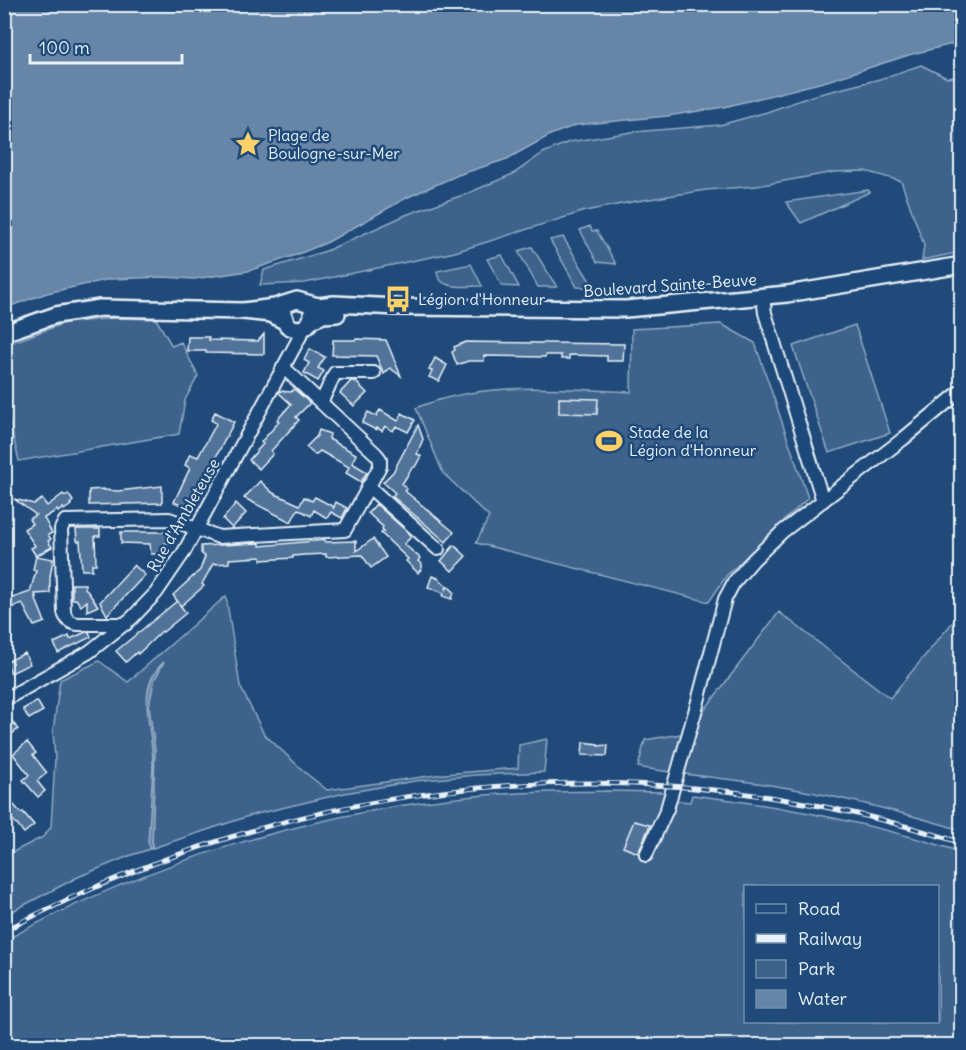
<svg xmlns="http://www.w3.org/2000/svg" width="966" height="1050" font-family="Delius,sans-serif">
  <rect width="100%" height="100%" fill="#1f4a7a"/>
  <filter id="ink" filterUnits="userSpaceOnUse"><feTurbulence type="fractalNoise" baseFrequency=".0167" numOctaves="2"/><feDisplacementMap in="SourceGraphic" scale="12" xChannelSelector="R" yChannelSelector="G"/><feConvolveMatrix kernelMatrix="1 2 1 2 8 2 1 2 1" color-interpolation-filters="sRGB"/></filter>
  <g filter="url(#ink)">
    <path fill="#3c628c" stroke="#92aac2" stroke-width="1.5" fill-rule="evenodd" d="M921 65 947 78 961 76V252L922 260 924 245 901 181 865 171 834 172 757 186 706 190 637 201 585 211 455 252 305 283 260 285 264 270 326 251 408 214 466 194 513 174 543 153 569 142 632 132 720 125 767 112 812 96 880 79Z
      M868 190 870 192 801 223 786 202Z
      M590 226 592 231H597L616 264 597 262 580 230Z
      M563 237 594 288 577 287 550 240Z
      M532 247 557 287H538L518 251Z
      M502 255 519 287 502 286 487 259Z
      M471 264 482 286C466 286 438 291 437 271Z
      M116 318 156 319 172 346 181 342 198 376 185 400 179 434 19 461 5 402V345L65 323Z
      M721 324 755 343 808 498 727 575 709 602 476 543 489 517 443 473 416 408C482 380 561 389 631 392L632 329Z
      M855 325 890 433 829 453 793 346Z
      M226 596 240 686 264 734 307 774 327 790 444 774 518 768 519 745 547 739 544 772 476 775 415 781 345 793 252 815 129 856 78 877 5 915V856L43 837 51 827 55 759 53 731 60 680 99 661 128 682Z
      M779 612 890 698 961 612V830C898 811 835 795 770 785 726 778 681 775 638 767L645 740 687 733Z
      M607 791 665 792 673 800 690 802 692 795C787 806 871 823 961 852V1045H5L4 941C148 861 321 810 485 795 525 792 566 792 607 791ZM746 886H938V1022H746Z"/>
    <path fill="#6685a7" stroke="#9ab0c7" stroke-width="1.5" d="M961 4V42L912 54 827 81 724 107 667 116 576 125 550 135 507 159 458 175 406 198 328 242 296 255 248 271 194 279 164 277 110 279 47 293 5 308V5Z
      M164 662 154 681 149 706 155 750 152 849 149 848 148 842C150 815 152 789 153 763 153 730 134 688 164 662Z"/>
    <path fill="#517399" stroke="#e8f1f8" stroke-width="1.5" d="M264 334V354L206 353V351H187L188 337H209V340L258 341Z
      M356 339 386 340 401 376 390 368 384 374 376 356 332 355 333 340H355Z
      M466 342 624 344 623 361H607V356L569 355V359H561V355H546L545 357 484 356V361H468L457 365 452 352 455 350 454 347Z
      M310 349 325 357 318 368 324 371 318 381 304 373 309 363 304 360Z
      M435 358 447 365 439 381 429 377 432 371 429 370Z
      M351 381H355L367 393 354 406 340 393Z
      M294 389 310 403 296 417 299 420 271 451 273 454 259 469 249 460 263 444 261 442 279 422 277 420 291 404 279 393 280 391 291 392Z
      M559 398 598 399 597 414 559 413Z
      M380 410 398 421 402 413 415 420 408 432 396 426 393 431 385 426 382 431 377 428 376 430 362 423 368 412 376 416Z
      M215 412 234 422 189 509 174 502 190 468 185 465 190 454 198 457 215 426 216 423 211 420Z
      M418 425 423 439 417 454 421 456 415 467 412 468 402 484 407 489 405 491 454 532 446 542 392 496 395 493 383 482 393 472Z
      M319 430 330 434 329 439 356 454 352 463 367 472 361 482 346 473 349 467 320 451 315 455 306 447 317 436Z
      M260 481 273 493 300 505 304 497 312 501 315 497 334 507 333 509 336 502 347 508 342 518 331 512 327 518 314 510 311 516 298 509 291 522 244 498Z
      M162 486V503L89 505V490L104 489V490L118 491Z
      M63 494 65 496 68 494 73 501 70 504 71 505 64 510 63 508 58 512 57 510 44 518 52 533 48 535 51 539 48 541 52 547 36 556 53 559 50 577V593L35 594 36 597H35L45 622 34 626 22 603 4 611V601L30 592 36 571 33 570 36 556 31 548 35 546 24 529 32 524 29 519 36 515 14 499 34 504 42 499 47 506Z
      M236 503 246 513 232 528 223 519Z
      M376 504 412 536 404 544 420 558 418 561 422 564V568L418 573 406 561 408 559 381 533 384 531 382 529 383 527 368 513Z
      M76 529H100V536H95L96 564H92V570H82L80 541H77Z
      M121 532H172V544L165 543V554H151L150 544 121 543Z
      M373 539 386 557 371 568 362 555 326 557V554L304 555 293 556V558L261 560V557L229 559V563L213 564 202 584 204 586 181 606 173 595 200 570 205 557 201 553V546L260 543V546L325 540V542L356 541V551Z
      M454 545 466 556 452 571 441 561Z
      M134 565 145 575 107 615 100 602Z
      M432 576 438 578 447 586 446 590 448 586 454 592 452 599 443 596 444 593 428 587Z
      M72 584H85V588L98 606 87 611V601L81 606 76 599H72Z
      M177 601 186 613 163 632 162 631 138 654 137 652 126 662 116 651Z
      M86 632H89L91 637 58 653 54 643 69 636 70 639Z
      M25 653 30 664 11 673 6 662Z
      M37 701 43 711 29 719 23 709Z
      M4 712 18 729 4 741Z
      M27 742 36 753 33 755 47 773 37 781 45 791 38 797 23 780 29 775 13 754Z
      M583 742 598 744V746L608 745 607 756 582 755Z
      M4 794 21 813 23 812 34 825 24 833 4 810Z
      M634 821 650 825 638 853 623 847Z"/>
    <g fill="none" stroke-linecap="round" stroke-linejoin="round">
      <g stroke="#e8f1f8" stroke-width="16">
        <path id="minor" d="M763 297 765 313 823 501
          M321 403 335 373H374
          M368 486 438 549
          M126 624H78C70 623 66 620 64 612L61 529 65 521 169 519 219 537 345 530 380 466V459L376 454 283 367
          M4 700 89 652 132 618 156 593 184 552 305 327
          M646 855 667 809 697 705 725 599 734 582 753 560 782 532 903 439 962 390"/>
      </g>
      <g stroke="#e8f1f8" stroke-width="20">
        <path id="major" d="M243 311 275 307 297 300 318 306 334 304 398 307 626 309 787 294 962 265
          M283 313 287 325C300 334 313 326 312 311
          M311 320 323 315 337 314
          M4 333 56 315 100 308 243 311 271 314 284 321"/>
      </g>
      <use href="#minor" stroke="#1f4a7a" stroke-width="12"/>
      <use href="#major" stroke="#1f4a7a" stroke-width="15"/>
      <g stroke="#e8f1f8" stroke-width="5">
        <path id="rail" d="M4 931C305 773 637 738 962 843"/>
      </g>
      <use href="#rail" stroke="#1f4a7a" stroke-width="3" stroke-dasharray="9" stroke-linecap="butt"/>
    </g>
  </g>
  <defs>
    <g id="sight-bare" transform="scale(2.07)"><path d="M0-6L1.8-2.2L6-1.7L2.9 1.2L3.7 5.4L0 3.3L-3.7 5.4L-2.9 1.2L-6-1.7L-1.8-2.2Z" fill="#ffd166" stroke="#1f4a7a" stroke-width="2.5" paint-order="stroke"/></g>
    <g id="bus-bare" transform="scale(2.07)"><path d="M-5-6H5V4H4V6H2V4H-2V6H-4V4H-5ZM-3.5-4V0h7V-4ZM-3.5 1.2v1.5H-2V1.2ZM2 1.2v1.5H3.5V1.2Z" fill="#ffd166" stroke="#1f4a7a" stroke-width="2.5" paint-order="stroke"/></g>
    <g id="stadium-bare" transform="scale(2.07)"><path d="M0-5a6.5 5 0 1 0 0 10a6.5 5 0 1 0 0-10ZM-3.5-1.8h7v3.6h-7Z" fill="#ffd166" stroke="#1f4a7a" stroke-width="2.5" paint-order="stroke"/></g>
  </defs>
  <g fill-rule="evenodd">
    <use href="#sight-bare" x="248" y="144"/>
    <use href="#bus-bare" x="398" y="299"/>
    <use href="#stadium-bare" x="609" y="441"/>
  </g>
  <g text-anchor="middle" stroke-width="5" stroke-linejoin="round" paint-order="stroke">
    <g font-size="16" fill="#e8f1f8" stroke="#1f4a7a" text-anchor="start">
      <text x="268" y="141">Plage de<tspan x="268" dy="18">Boulogne-sur-Mer</tspan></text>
      <text x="418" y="305">Légion d'Honneur</text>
      <text x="629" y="438">Stade de la<tspan x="629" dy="18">Légion d'Honneur</tspan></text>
    </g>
    <g font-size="16" fill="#e8f1f8" stroke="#1f4a7a">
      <text transform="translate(670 285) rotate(-4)" y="6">Boulevard Sainte-Beuve</text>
      <text transform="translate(183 515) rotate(-60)" y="6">Rue d'Ambleteuse</text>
    </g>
  </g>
  <rect width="966" height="1050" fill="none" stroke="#1f4a7a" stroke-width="24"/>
  <rect x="12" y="12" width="942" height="1026" fill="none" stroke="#e8f1f8" stroke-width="2" filter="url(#ink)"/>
  <rect x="744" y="885" width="195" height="138" fill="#1f4a7a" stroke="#6f8dac" stroke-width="1.5"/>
  <rect x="756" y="904" width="30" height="9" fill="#1f4a7a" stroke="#6f8dac" stroke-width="1.5"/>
  <text x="798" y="915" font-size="18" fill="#e8f1f8">Road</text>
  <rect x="756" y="934" width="30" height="9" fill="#e8f1f8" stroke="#6f8dac" stroke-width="1.5"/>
  <text x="798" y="945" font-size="18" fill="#e8f1f8">Railway</text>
  <rect x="756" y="960" width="30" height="18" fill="#3c628c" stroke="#6f8dac" stroke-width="1.5"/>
  <text x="798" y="975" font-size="18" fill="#e8f1f8">Park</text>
  <rect x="756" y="990" width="30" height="18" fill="#6685a7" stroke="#6f8dac" stroke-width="1.5"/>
  <text x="798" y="1005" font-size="18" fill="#e8f1f8">Water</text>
  <path d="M30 54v9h152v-9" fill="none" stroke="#e8f1f8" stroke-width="3"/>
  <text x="39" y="54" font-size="18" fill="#e8f1f8" stroke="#1f4a7a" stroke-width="4.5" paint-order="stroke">100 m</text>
</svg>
